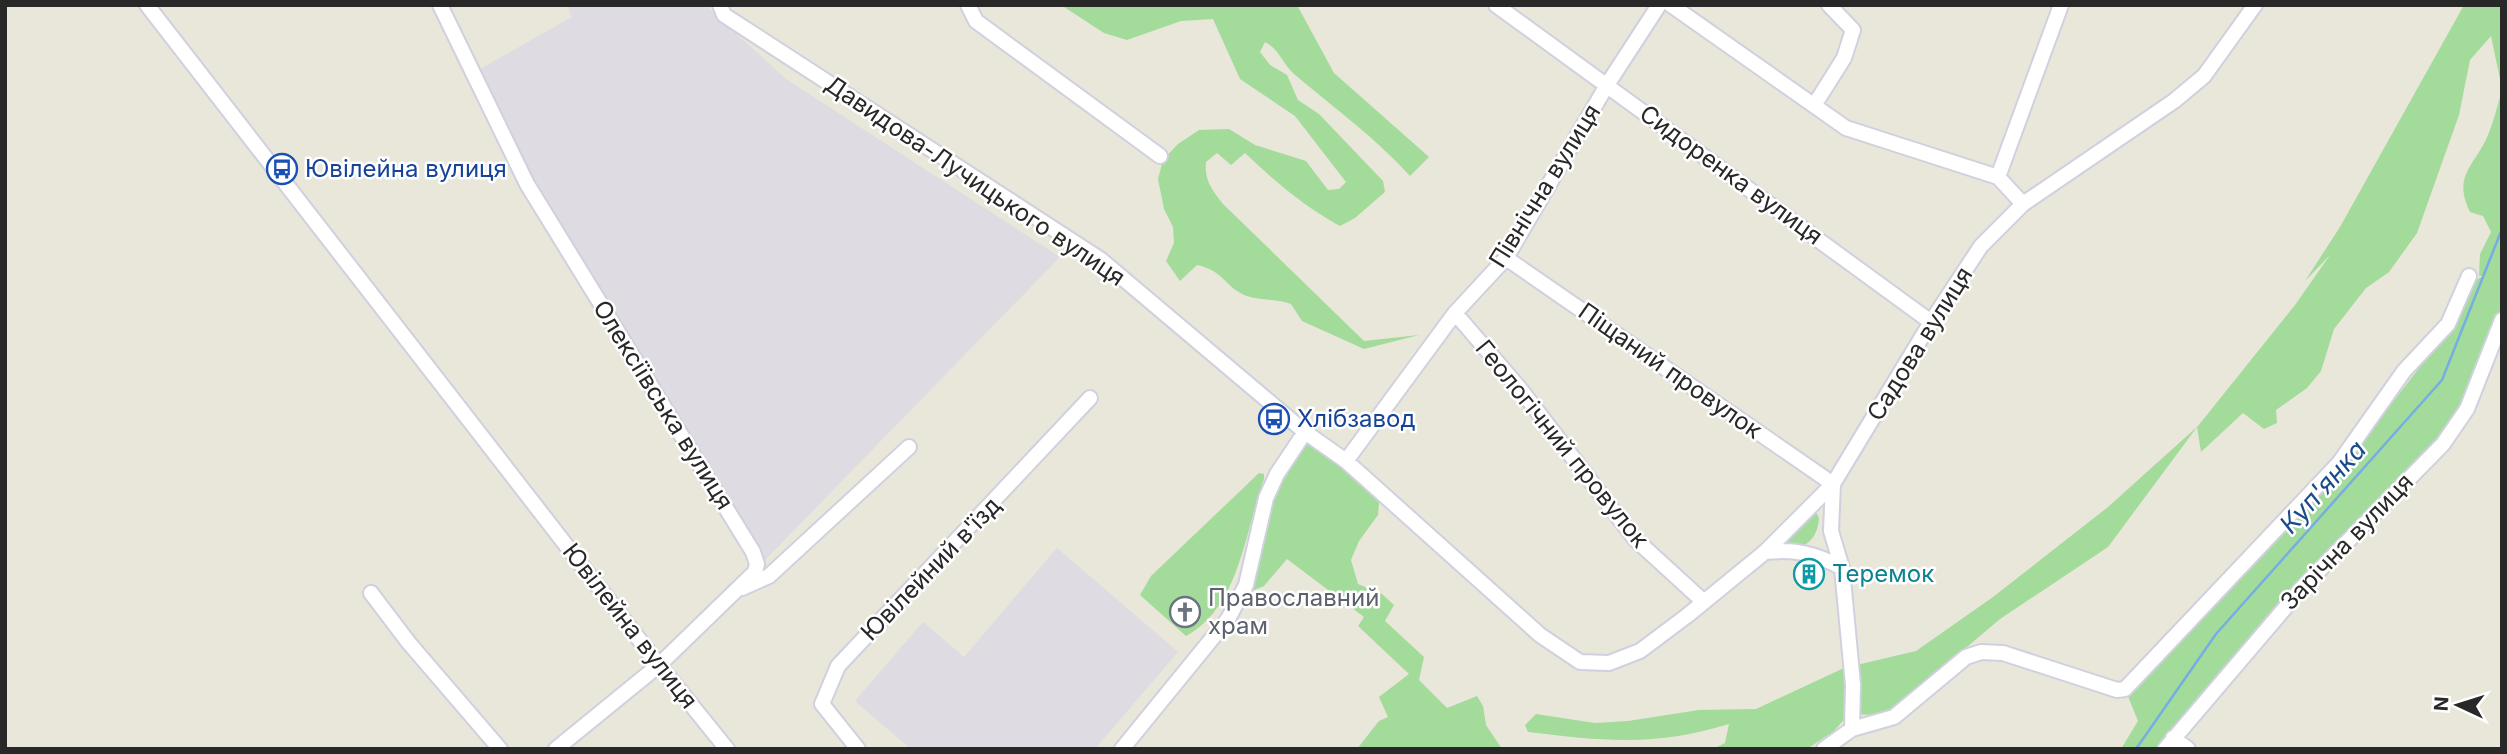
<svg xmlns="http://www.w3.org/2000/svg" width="2507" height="754" font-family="Inter,sans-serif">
  <rect width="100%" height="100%" fill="#e9e6da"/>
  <path fill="#dedbe2" d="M567 5H705L786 79 1060 257 760 565 473 73 572 17Z
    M1057 548 1178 652 1095 749H911L855 701 923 622 964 657Z"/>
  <path fill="#a3db9b" d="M1061 5H1297L1334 73 1429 157 1410 176C1375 137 1334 108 1294 74 1282 63 1279 49 1265 42L1260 52 1270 65 1287 75 1298 100 1319 114 1383 181 1385 192 1355 218 1340 226C1305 207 1274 181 1245 153L1231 165 1217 153 1206 162C1204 180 1212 190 1223 204L1364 341 1419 335 1364 349 1302 321 1291 304C1277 299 1258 300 1247 296 1225 288 1225 271 1197 265L1180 281 1166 261 1174 243 1173 227 1164 209 1158 179 1163 160 1178 144 1199 130 1229 129 1255 145 1306 161 1328 190 1339 189 1346 182 1295 116 1240 79 1213 19 1181 21 1127 40 1104 33Z
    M2464 5H2502V89L2491 36 2470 60 2459 115 2417 233 2389 272 2366 288 2334 329 2321 371 2307 388 2276 410 2277 423 2264 429 2243 413 2201 452 2197 427 2108 547 2000 619 1896 707 1877 715 1849 714 1834 731 1807 749H1713L1725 743 1729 724C1654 747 1604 741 1528 732L1525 725 1536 714 1595 723 1628 721 1699 710 1756 709 1844 668 1916 651 1993 597 2108 507 2198 426 2295 305 2330 255 2305 281 2340 227Z
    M2502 91V319L2460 424 2377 509 2166 749H2121L2138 721 2125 689 2341 469 2447 332 2464 287 2483 276H2479L2480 254 2491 232 2483 216 2470 212C2452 175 2475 166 2488 135 2494 121 2497 106 2502 91Z
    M1305 432 1380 491 1378 515 1359 541 1351 560 1358 584 1382 594 1394 605 1385 621 1424 657 1419 680 1447 708 1477 696 1483 706 1486 725 1502 749H1357L1379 721 1388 717 1379 697 1409 674 1358 626 1364 617 1287 559 1264 586 1252 591 1197 668 1246 585 1266 500Z
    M1259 473 1264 474V479C1245 531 1239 608 1186 636L1140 595 1151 576Z
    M1809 513 1817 514 1819 518C1818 540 1801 556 1780 541Z"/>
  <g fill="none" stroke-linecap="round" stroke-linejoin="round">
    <path stroke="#76ade2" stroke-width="2.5" d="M2136 749 2216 634 2442 380 2502 229"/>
    <g stroke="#d0d0df" stroke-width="18">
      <path id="minor" d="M147 5 659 665 727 749
        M440 5 527 184 753 552 757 564 755 572 659 665 556 749
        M720 5 724 15 1100 259 1305 432 1346 461 1540 635 1580 662 1609 663 1640 651 1688 615 1765 552 1833 484 1931 322 1981 246 2023 204 2174 101 2204 76 2255 5
        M968 5 976 21 1160 156
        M1496 5 1931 322
        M1671 5 1846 128 1998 177 2023 204
        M1815 104 1844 58 1853 30 1829 5
        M1998 177 2061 5
        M1506 258 1833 484 1831 531 1842 568
        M1455 313 1521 390 1635 539 1704 602
        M1346 461 1455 313 1506 258 1607 85 1659 5
        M1765 552C1795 549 1815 553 1842 568L1853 685 1852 729
        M742 588 769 576 909 447
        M371 593 409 643 500 749
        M2173 738 2188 749
        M858 749 822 704 838 666 1090 398
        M1122 749 1228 619 1246 585 1266 498 1277 474 1305 432
        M1824 749 1852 729 1894 717 1966 657 1981 652 2003 653 2117 690 2125 689 2339 463 2404 371 2448 324 2469 276
        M2165 749 2302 588 2443 444 2467 409 2502 320"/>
    </g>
    <use href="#minor" stroke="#fff" stroke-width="14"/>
  </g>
  <defs>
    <g id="bus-ring" transform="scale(1.575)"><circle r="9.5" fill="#fff" stroke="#1a4fb4" stroke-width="1.5"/><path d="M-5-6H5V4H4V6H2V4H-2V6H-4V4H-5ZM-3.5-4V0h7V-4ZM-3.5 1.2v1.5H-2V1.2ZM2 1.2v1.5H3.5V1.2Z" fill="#1a4fb4"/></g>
    <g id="building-ring" transform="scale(1.575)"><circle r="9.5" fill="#fff" stroke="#0f9aa8" stroke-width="1.5"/><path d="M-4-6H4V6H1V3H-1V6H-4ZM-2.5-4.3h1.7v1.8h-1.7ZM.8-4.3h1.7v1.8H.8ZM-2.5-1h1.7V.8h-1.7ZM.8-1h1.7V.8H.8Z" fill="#0f9aa8"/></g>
    <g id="church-ring" transform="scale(1.575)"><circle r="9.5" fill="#fff" stroke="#6b7280" stroke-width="1.5"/><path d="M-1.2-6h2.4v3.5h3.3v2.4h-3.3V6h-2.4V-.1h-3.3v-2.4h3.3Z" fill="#6b7280"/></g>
  </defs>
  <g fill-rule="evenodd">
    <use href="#bus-ring" x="282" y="169"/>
    <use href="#bus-ring" x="1274" y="419"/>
    <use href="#building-ring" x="1809" y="574"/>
    <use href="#church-ring" x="1185" y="612"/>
  </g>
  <g text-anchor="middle" stroke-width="5" stroke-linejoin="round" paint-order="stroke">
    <g font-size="24" fill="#164399" stroke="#fff" text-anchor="start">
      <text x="305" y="177">Ювілейна вулиця</text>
      <text x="1297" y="427">Хлібзавод</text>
    </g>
    <g font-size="24" fill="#282828" stroke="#fff">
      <text transform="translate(1731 175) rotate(36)" y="8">Сидоренка вулиця</text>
      <text transform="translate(975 181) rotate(34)" y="8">Давидова-Лучицького вулиця</text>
      <text transform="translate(1545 186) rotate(-58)" y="8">Північна вулиця</text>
      <text transform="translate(1920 344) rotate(-58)" y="8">Садова вулиця</text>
      <text transform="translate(1670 371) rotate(35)" y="8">Піщаний провулок</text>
      <text transform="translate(663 405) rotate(58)" y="8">Олексіївська вулиця</text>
      <text transform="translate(1562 444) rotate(51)" y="8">Геологічний провулок</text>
      <text transform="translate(2347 542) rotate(-46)" y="8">Зарічна вулиця</text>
      <text transform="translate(931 569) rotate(-46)" y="8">Ювілейний в'їзд</text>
      <text transform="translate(630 626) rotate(52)" y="8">Ювілейна вулиця</text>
    </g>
    <g font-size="24" fill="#0d838f" stroke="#fff" text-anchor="start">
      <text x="1832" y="582">Теремок</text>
    </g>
    <g font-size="24" fill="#5b616d" stroke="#fff" text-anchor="start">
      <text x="1208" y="606">Православний<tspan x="1208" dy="28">храм</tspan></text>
    </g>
    <g font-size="26" font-style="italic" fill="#194a8a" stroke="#fff">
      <text transform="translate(2323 487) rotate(-48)" y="9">Куп'янка</text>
    </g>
  </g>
  <rect width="2507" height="754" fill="none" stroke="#282828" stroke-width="14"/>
  <g transform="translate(2458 705) rotate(274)" stroke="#ffffff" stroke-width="5" paint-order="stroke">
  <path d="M0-5L12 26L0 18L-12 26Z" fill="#282828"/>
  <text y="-10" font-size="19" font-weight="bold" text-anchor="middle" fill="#282828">N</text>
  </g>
</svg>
